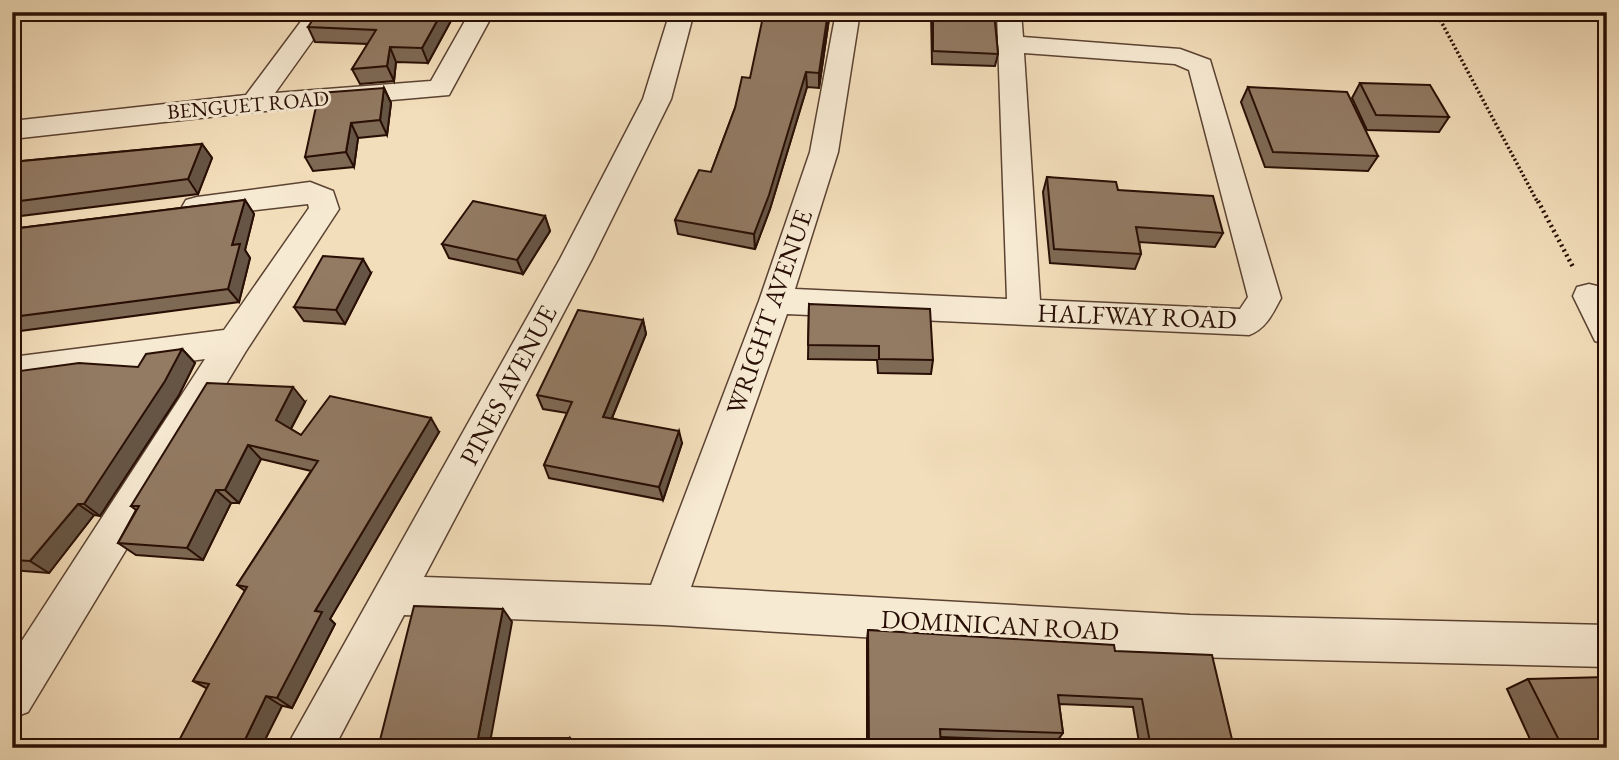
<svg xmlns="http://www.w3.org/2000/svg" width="1619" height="760" font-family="'EB Garamond',serif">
  <rect width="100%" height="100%" fill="#f3debb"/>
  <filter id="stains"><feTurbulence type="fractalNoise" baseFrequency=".00286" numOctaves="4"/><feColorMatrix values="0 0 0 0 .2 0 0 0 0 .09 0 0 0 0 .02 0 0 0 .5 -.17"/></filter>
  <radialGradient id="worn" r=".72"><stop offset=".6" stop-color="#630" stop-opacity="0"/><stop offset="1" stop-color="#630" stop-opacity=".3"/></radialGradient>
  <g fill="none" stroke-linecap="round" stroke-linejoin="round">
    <g stroke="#5b4232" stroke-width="3">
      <path id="minor" d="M308 12H333L275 93 431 81 470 12H494L449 95 254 112 12 139V121L246 95Z
        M670 12H694L671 99 592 259 424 577 651 585 759 301 810 152 836 12H860L838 152 795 289 1007 299 997 12H1021L1023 37 1180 49 1210 60 1281 298C1273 313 1266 329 1249 335L787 314 691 587 1190 615 1607 625V667L1190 657 664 625 404 615 334 748H286L560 259 643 99ZM1024 53 1175 64 1189 70 1248 297 1240 309 1040 300Z
        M310 182 333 191 339 209 246 351 28 712 12 718V656L205 359 12 385V357L224 330 309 208 308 204 197 217 186 214 182 207 186 200 197 197Z
        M1589 284 1601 287 1607 299V345L1595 341 1573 296 1577 287Z"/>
    </g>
    <path stroke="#280e04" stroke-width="3.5" stroke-dasharray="2 2.5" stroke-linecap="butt" d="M1436 12 1538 203"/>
    <path stroke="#280e04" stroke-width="4.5" stroke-dasharray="2 3.5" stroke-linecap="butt" d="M1538 201 1573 267"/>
    <use href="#minor" fill="#f7ead3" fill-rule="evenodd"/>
  </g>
  <path fill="#7e6955" stroke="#280e04" stroke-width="2" d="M830 12 819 88 807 87 770 209 755 249 678 234 675 220 711 172 735 108 750 78Z
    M931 12H994L998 54 995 66 932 64Z
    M453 17 428 63 396 62 394 81 360 84 352 69 368 44 315 42 308 27Z
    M1360 83 1449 117 1439 132 1367 130 1352 98Z
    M1248 87 1378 156 1368 171 1265 167 1241 102Z
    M384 88 391 103 387 135 358 138 354 167 313 171 305 157Z
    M202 144 212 158 198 194 12 217V162Z
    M1047 177 1118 190 1223 233 1215 247 1139 242 1141 254 1135 269 1050 263 1043 192Z
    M245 200 254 214 245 250 250 258 239 302 12 332V229Z
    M545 216 550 231 523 274 449 258 442 244Z
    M371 273 345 324 304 321 294 307Z
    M809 304 933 360 931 374 878 373 877 360 808 359Z
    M643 320 646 334 612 418 682 443 663 500 549 478 544 465 567 413 543 409 537 395Z
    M182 349 195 363 179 395 100 516 94 515 49 573 12 570V372L138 367Z
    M305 402 291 429 301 435 439 432 330 619 335 624 292 708 206 688 193 681 245 591 237 585 311 471 261 459 239 503H231L203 560 136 555 118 543 136 510 131 506Z
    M868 630 1115 651 1234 748H1140L1133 707 1059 704 1063 733 1057 741 940 737 941 748H867V640Z
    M1528 679 1607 748H1534L1507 689Z"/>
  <path fill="#665545" stroke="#280e04" stroke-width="2" d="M442 12H452L453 17 428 63 422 48Z
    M828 12H830L819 88V73Z
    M390 47 396 62 394 81 387 66Z
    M806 72 807 87 770 209 755 249 754 234Z
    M384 88 391 103 387 135 380 120Z
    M351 123 358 138 354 167 346 152Z
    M202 144 212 158 198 194 188 179Z
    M245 200 254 214 245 250 250 258 239 302 228 289 232 245Z
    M545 216 550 231 523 274 517 260Z
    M363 259 371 273 345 324 336 310Z
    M643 320 646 334 607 430 603 417Z
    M182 349 195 363 179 395 100 516 84 504Z
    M293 387 305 402 288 434 276 420Z
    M431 418 439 432 330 619 335 624 292 708 277 698 315 611Z
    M679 431 682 443 663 500 659 487Z
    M248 445 261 459 239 503 225 490Z
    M216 490 231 503 203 560 187 548Z
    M78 504 94 515 49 573 30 561Z
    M503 609 512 622 489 748 478 738Z
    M266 696 282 706 261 748H241Z
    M570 738 577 748H568Z"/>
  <path fill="#927a63" stroke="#280e04" stroke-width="2" d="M318 12H442L422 48 390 47 387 66 352 69 376 30 308 27Z
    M764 12H828L819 73 806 72 769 195 754 234 675 220 699 170 711 172 735 108 742 77 750 78Z
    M933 12H994L998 54 933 51Z
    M1360 83 1430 85 1449 117 1376 115Z
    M1248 87 1347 92 1378 156 1273 152Z
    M384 88 380 120 351 123 346 152 305 157 319 93Z
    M202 144 188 179 12 202V162Z
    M1047 177 1116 182 1118 190 1213 196 1223 233 1136 227 1141 254 1054 249Z
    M245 200 232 245 240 244 228 289 12 317V229Z
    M473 201 545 216 517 260 442 244Z
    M323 256 363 259 336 310 294 307Z
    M809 304 930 309 933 360 879 359V346L808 345Z
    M578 310 643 320 603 417 679 431 659 487 544 465 572 402 537 395Z
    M182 349 165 381 84 504H78L30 561 12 560V372L79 363 138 367 146 354Z
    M207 383 293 387 276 420 301 435 330 396 431 418 315 611 322 612 277 698 266 696 241 748H175L209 684 193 681 247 587 237 585 318 461 248 445 225 490H216L187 548 118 543 139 506H131Z
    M414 606 503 609 478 738H570L568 748H378Z
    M868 630 1114 645 1115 651 1212 655 1234 748H1151L1142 699 1058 695 1063 733 940 729 941 748H869Z
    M1607 677V748H1563L1528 679Z"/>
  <g text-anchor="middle" stroke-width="6" stroke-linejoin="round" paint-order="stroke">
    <g font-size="21" fill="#280e04" stroke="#f7ead3">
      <text transform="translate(248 105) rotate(-5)" y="7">BENGUET ROAD</text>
    </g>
    <g font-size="26" fill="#280e04" stroke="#f7ead3">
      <text transform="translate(769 312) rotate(-71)" y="9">WRIGHT AVENUE</text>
      <text transform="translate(1137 316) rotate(2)" y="9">HALFWAY ROAD</text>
      <text transform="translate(508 385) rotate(-62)" y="9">PINES AVENUE</text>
      <text transform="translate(1000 625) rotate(3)" y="9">DOMINICAN ROAD</text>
    </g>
  </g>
  <rect width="1619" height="760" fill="none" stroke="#f3debb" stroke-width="42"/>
  <rect x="14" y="14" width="1591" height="732" fill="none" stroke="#280e04" stroke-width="3.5"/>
  <rect x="21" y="21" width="1577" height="718" fill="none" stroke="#280e04" stroke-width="2"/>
  <rect width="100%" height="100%" filter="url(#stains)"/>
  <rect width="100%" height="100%" fill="url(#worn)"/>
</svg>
